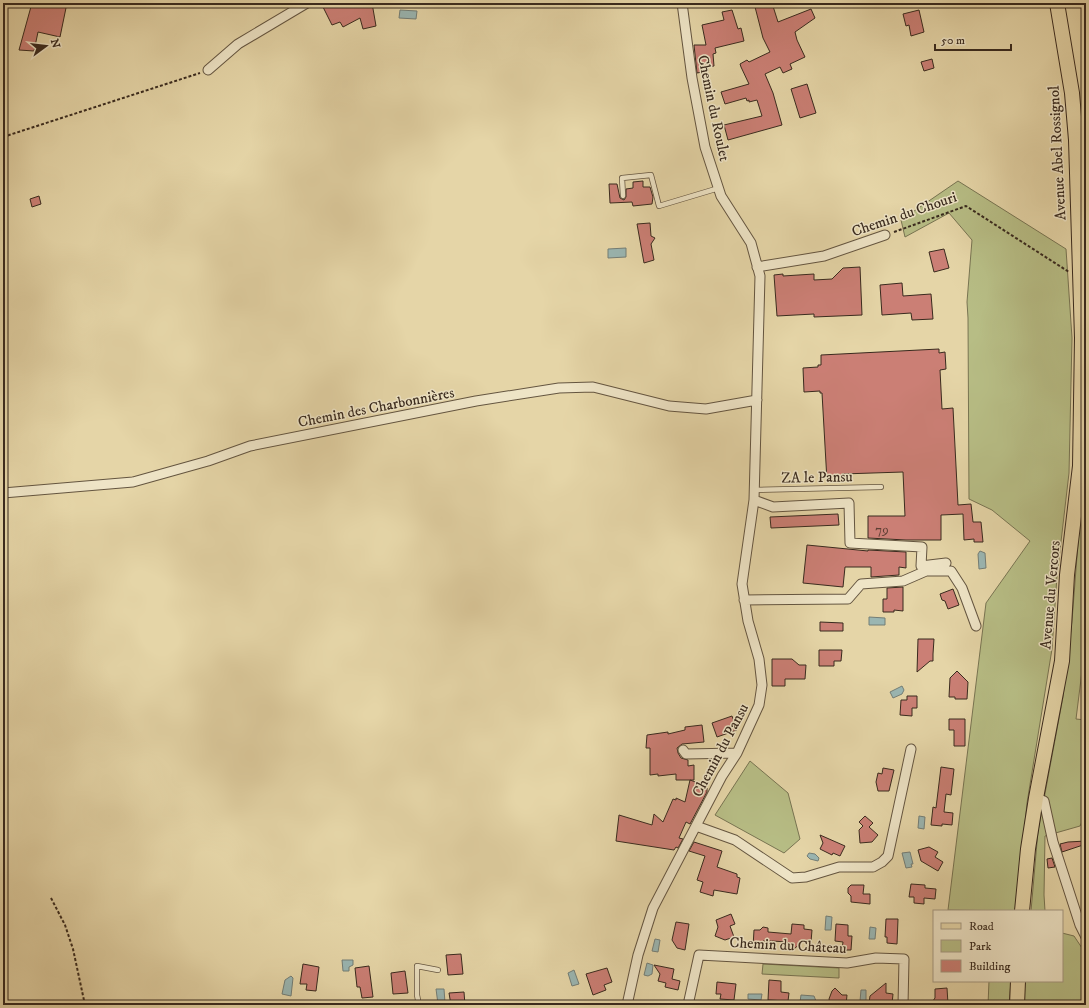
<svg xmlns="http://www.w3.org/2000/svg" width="1089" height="1008" font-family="'IM FELL DW Pica',serif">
  <rect width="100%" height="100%" fill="#e5d5a7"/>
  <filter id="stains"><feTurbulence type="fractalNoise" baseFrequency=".005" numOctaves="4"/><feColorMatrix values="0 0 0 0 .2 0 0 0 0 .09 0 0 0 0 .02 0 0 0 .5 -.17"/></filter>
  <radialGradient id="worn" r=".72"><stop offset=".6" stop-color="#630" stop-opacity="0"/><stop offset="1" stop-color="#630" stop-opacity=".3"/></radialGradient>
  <path fill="#b7bd85" stroke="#787452" d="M958 181 1066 249 1072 338 1069 473 1057 576 1052 649 1027 803 1016 911 948 910 986 603 1030 541 992 510 969 499 968 318 967 302 972 240 949 213 905 237 901 220Z
    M1086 440V655H1084L1076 719 1086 720V814L1080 826 1045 836 1044 895 1045 911H1031L1038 831 1063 697 1072 621Z
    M750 761 788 793 800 839 784 853 715 815Z
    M1062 933 1074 936 1086 954V1005H1023L1024 981H1062Z
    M763 964 839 968V978L762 974Z
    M989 981H1011L1009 1005H988Z"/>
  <path fill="#9ab6b2" stroke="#737e77" d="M400 10 417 11 416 19 399 18Z
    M626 248V257L608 258V249Z
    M980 551 985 553 986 568 979 569 978 554Z
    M869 617 885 618V625H869Z
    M902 686 904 690 902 694 893 698 890 692Z
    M919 816 925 817 924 829 918 828Z
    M910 852 913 864H911L912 867 906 868 902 853Z
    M809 853 815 854 819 858 818 861 810 859 807 856Z
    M826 916 832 917 831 930H825Z
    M870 927 876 928 875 939H869Z
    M655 939 660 940 658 952 652 951Z
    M353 960V965L349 967V971H343L342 960Z
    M647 963 653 965 652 974 648 976 644 975Z
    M574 970 579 984 572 986 568 973Z
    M291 976 293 978 291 996 282 994 285 980Z
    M436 989H444L445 1003 438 1004Z
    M861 990H866V1002L860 1001Z
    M748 994H762L761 1000 748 999Z
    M801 995 814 996 816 1001 814 1003 800 1002Z"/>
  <path fill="#cb7f75" stroke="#392a1e" d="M32 3H67L60 37 38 32 34 51 19 50Z
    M321 3H372L376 26 363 29 360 18 343 27 340 22 332 25Z
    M754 3H772L778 22 811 9 815 18 795 32 797 40 805 57 790 64 792 69 783 73 780 67 765 74 773 93 782 125 728 140 724 125 762 116 757 100 749 102V100L747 101 746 98 725 104 721 92 749 84 741 67 740 64 747 60 749 62 770 52 763 38Z
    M732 10 738 29 741 28 744 41 715 48 716 53 713 54 714 66 708 67V71L697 73 694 45H706L702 25 724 20 722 12Z
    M919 10 924 32 911 36 909 25 906 26 903 14Z
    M932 59 934 68 924 71 921 62Z
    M807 84 816 113 800 118 791 89Z
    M643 181V187H650L653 197 652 204 633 206 632 202 610 203 609 184H617L620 198 624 200 626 197V189L633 188V182Z
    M39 196 41 204 32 207 30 199Z
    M650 223 651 236 655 238 651 244 654 260 644 263 637 224Z
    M944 249 949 268 934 272 929 252Z
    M860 267 862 315 814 317V314L777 316 774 275 783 274V276L814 274V280L832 279 843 268Z
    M902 283 903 296 931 294 933 319 912 320 911 313 882 315 880 285Z
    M939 349V353L945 352 946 369 940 370 942 409 953 408 958 505 971 504 973 522H981L983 542H974V539L964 540 963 514 941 515V540H906L868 538V516H905L903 472 842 474V480L827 481 822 393H820V391L804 392 803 368 818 367V365H821V355Z
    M838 514 839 525 771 528 770 517Z
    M807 545 868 551V550L906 552V568L899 567V575L871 577V567H845L843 587 803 583Z
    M903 587V611L894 610V612H883V599H887V588Z
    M953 589 959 605 948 609 945 601 942 600 940 594Z
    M820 622 843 623V631H820Z
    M918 639H934L933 654V661H930L917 672Z
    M819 650H842L841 661H834V666H819Z
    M772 659H792L799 665H806L805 679H785V686H772Z
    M957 671 968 682 967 699H955V697H949L950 678Z
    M907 696H917V708H912V716L900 715 901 700H907Z
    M732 716 737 730 717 737 712 723Z
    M949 719H965V746H954V730H949Z
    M702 725 704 742 682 744 677 748 678 753 681 758 688 760V766L694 765V780H676V774L658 776V774L650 775V748H646L647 735 668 732V734L685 730V727Z
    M941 767 954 769 951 795 946 794 944 812 953 813 952 825 942 824V826L931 825 933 807 936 808Z
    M883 768 894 770 889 791H878L876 782 878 773 882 774Z
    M690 780 701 784 707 788V792L690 824 686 822 679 838 683 839 678 848 676 847 674 850 616 841 619 815 652 825 654 814 663 822 673 799 676 800V798L685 802Z
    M865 816 873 823 869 827 878 835 872 842 860 843 859 830 863 826 859 822Z
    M820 835 845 846 840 856 833 853 832 855 820 849 823 843Z
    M1086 841V844L1062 852 1060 844 1068 842Z
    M694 842 722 851 717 867 737 874V877L740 878 737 894 714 890 713 896 700 892 703 882 697 880 705 856 689 851Z
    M929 847 938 852 935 857 943 862 938 871 921 861 918 850Z
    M1052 858 1055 867 1048 868 1047 859Z
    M911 884 925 885V888L936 889 935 899 924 898V904L914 903V897H909Z
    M851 885H864L863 894H870V904L851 902V896L848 893V888Z
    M731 914 735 924 730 926 734 937 725 940 715 936 718 927 716 920Z
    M886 919H898L897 944 887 943V937H885Z
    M676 922 689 924 685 950 677 948 672 940Z
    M792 924 804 925V929L812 930 811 942 803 941 794 949 787 942 772 941H763L762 948 753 947 754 930H760L763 927 768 928V932L791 934Z
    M836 924 848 925V936H852L851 950H842L843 942 835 941Z
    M461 954 463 974 448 975 446 955Z
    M303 964 319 967 316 991 306 990 307 984H300Z
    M654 965 674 969 672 979 680 981 678 990 665 987 666 983 658 981 660 974Z
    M369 966 373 997 362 998 360 987H357L355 968Z
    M607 968 612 982 604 985 606 990 593 995 586 974Z
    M405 971 408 993 393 994 391 973Z
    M769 980 781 981V992L789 993 788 1001 768 1000Z
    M717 982 736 984 734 1000 720 999 721 994H716Z
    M886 983V993L893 994 892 1004 869 1003 870 996Z
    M835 988 842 995H847L846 1005 830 1004 829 999 832 991Z
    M947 988 948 1004 930 1005 935 998V989Z
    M464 992 465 1005H451L449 993Z"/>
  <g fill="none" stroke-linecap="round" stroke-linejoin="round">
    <g stroke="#645540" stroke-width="6">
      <path id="lane" d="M623 196 622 178 651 175 659 206 719 188
        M753 490 881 487
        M419 1005 417 995V966L438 970"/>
    </g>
    <g stroke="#645540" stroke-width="11">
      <path id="street" d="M208 70 238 44 307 3
        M757 267 824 256 885 235
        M3 493 133 482 208 461 250 446 476 401 559 388 593 387 669 406 706 409 757 400
        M754 500 773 507 849 503 850 543 922 547 921 566 946 563
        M744 600 848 599 861 584 903 581 926 571H951L962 588 976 626
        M683 750 686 754 737 753
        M1036 798 1044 801 1053 842 1080 925 1086 937
        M696 826 735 840 792 878 806 877 839 867H873L882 862 888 856 911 749
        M627 1005 638 955 653 908 722 776 737 753 759 705 762 685 759 659 748 621 742 584 754 500 760 276 751 243 721 196 705 147 692 78 682 3
        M688 1005 699 955 847 963 876 958 904 959 903 1005"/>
    </g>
    <g stroke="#392a1e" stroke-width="16">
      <path id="primary" d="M1022 911 1028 849 1036 798 1062 661 1067 575 1080 466 1082 338 1076 140 1072 93 1057 3
        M1017 1005 1018 981"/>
    </g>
    <path stroke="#392a1e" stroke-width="2" stroke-dasharray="3 2" stroke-linecap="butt" d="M3 137 200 73
      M894 232 966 206 1069 272
      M51 898 65 925 73 949 85 1005"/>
    <use href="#lane" stroke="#eee4c6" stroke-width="4.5"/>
    <use href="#street" stroke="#eee4c6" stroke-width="9"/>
    <use href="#primary" stroke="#e5d5a7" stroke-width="14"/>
  </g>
  <g text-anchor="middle" stroke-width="3" stroke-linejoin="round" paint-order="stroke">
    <g font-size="13" fill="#5e3f34">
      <text x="882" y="534">79</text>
    </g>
    <g font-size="15" fill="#392a1e" stroke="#eee4c6">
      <text transform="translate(714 108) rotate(78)" y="5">Chemin du Roulet</text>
      <text transform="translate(1057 153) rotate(-93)" y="5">Avenue Abel Rossignol</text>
      <text transform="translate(904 214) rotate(-19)" y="5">Chemin du Chouri</text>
      <text transform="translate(376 407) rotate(-11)" y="5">Chemin des Charbonnières</text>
      <text transform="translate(817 477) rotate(-1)" y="5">ZA le Pansu</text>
      <text transform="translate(1050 595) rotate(-85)" y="5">Avenue du Vercors</text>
      <text transform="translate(720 750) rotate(-62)" y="5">Chemin du Pansu</text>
      <text transform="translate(788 945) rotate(3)" y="5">Chemin du Château</text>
    </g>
  </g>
  <rect width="1089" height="1008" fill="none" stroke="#e5d5a7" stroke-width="16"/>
  <rect x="4" y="4" width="1081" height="1000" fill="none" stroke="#392a1e" stroke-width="2"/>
  <rect x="8" y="8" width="1073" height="992" fill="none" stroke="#392a1e"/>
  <rect x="933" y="910" width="130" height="72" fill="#eee4c6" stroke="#a69a83"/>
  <rect x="941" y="923" width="20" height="6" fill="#e5d5a7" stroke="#a69a83"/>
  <text x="969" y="930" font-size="12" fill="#392a1e">Road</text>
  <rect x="941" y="940" width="20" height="12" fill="#b7bd85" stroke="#a69a83"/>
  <text x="969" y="950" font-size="12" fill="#392a1e">Park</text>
  <rect x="941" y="960" width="20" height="12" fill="#cb7f75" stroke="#a69a83"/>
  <text x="969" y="970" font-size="12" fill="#392a1e">Building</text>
  <g transform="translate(46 46) rotate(75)" stroke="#eee4c6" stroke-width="3" paint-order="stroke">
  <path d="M0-3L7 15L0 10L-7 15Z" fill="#392a1e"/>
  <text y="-6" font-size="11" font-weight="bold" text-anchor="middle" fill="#392a1e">N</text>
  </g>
  <path d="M935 44v6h76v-6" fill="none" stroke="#392a1e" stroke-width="2"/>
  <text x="941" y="44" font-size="12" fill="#392a1e" stroke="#eee4c6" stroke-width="3" paint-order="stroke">50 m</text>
  <rect width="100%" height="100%" filter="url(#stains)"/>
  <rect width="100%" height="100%" fill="url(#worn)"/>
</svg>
